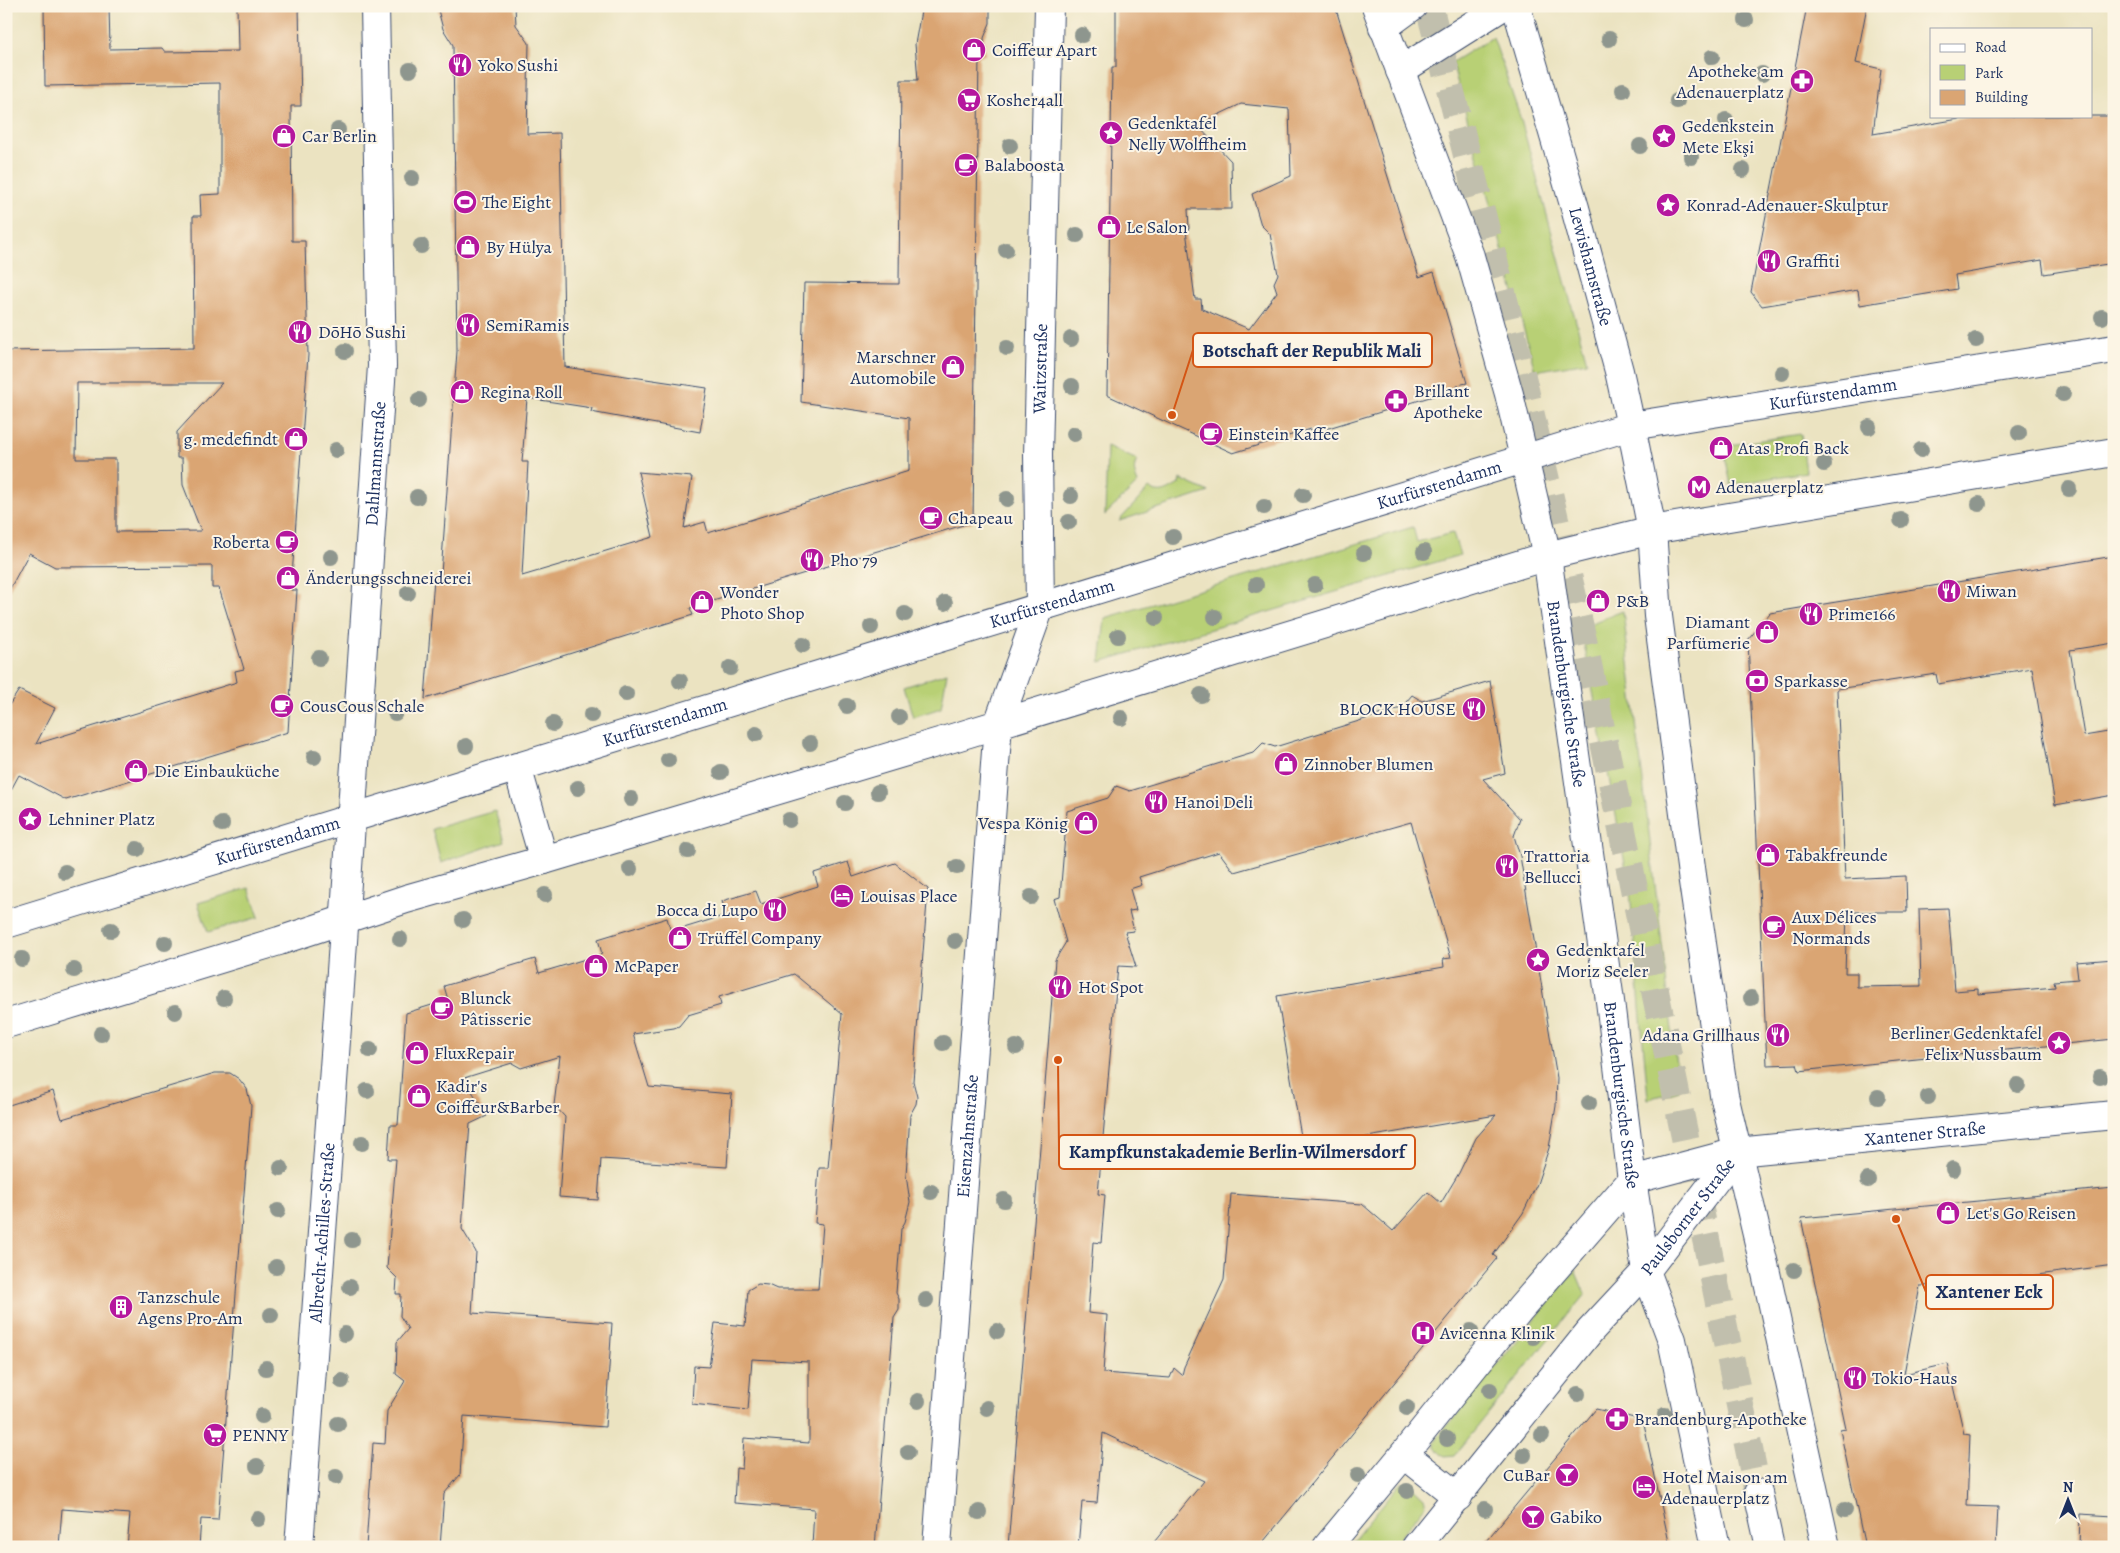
<svg xmlns="http://www.w3.org/2000/svg" width="2120" height="1553" font-family="Alegreya,serif">
  <rect width="100%" height="100%" fill="#fcf5e5"/>
  <filter id="ink" filterUnits="userSpaceOnUse"><feTurbulence type="fractalNoise" baseFrequency=".02" numOctaves="2"/><feDisplacementMap in="SourceGraphic" scale="10" xChannelSelector="R" yChannelSelector="G"/><feConvolveMatrix kernelMatrix="1 2 1 2 8 2 1 2 1" color-interpolation-filters="sRGB"/></filter>
  <filter id="wash" filterUnits="userSpaceOnUse"><feTurbulence type="fractalNoise" baseFrequency=".0096" numOctaves="4" result="noise"/><feDisplacementMap in="SourceGraphic" scale="20" xChannelSelector="R" yChannelSelector="G"/><feGaussianBlur stdDeviation="1.12" result="paint"/><feColorMatrix in="noise" values="0 0 0 0 0 0 0 0 0 0 0 0 0 0 0 0 0 1.4 0 .05"/><feComposite in="paint" operator="in"/></filter>
  <g filter="url(#wash)">
    <rect width="100%" height="100%" fill="#ebe3c1"/>
    <path fill="#b8d075" stroke="#6a806a" d="M1493 37 1521 120 1587 362 1535 371 1452 62Z
      M1801 434 1806 472 1731 485 1723 446Z
      M1107 446 1137 460C1133 468 1134 474 1138 483L1105 515Z
      M1180 479 1209 492 1119 521 1149 488C1160 497 1169 490 1179 484Z
      M1413 527 1417 542 1453 533 1460 555 1100 662 1105 618Z
      M1623 611 1679 1090 1648 1099 1630 891 1581 627Z
      M947 673 941 708 913 717 904 687Z
      M495 811 504 841 441 863 432 829Z
      M249 888 259 917 208 932 198 903Z
      M1575 1270 1585 1294 1454 1456 1445 1457 1435 1447V1441Z
      M1400 1483H1408L1424 1498 1426 1505 1392 1547H1348Z"/>
    <g id="blocks">
      <path fill="#daa573" fill-rule="evenodd" d="M44 6H109L110 49 162 48 165 52 238 51 237 6H299L301 106H291L292 241H305L308 355 291 590H297L288 732 66 800 19 775 6 799V710L19 690 55 708 36 744 237 682 235 671 244 669 219 588H212V566L55 567 29 553 6 596V351L194 348 193 216H201L200 195 220 194V83L45 86ZM77 383H222L177 432V458H182L183 485 201 531 116 532V459H76Z
        M437 6H515L516 25 529 43 527 134 560 133 565 367 707 388 700 432 591 412 592 408 527 398 522 462H528L522 576 653 537 638 472 692 477 684 528 705 522 708 533 909 471V418L801 402 804 283 899 284 901 80H918L915 44 922 6H990V23L984 38 985 55 979 56 973 522 690 608 693 615 425 699 434 578 441 574 457 351 453 45 443 29Z
        M1116 6H1335L1419 277 1434 272 1467 383 1457 385 1456 389 1312 433 1311 429 1233 453 1107 395 1112 67H1116ZM1241 104 1289 109 1291 176 1252 194 1261 225 1270 234 1278 274 1274 283 1277 292 1249 329 1202 309 1201 299H1195L1186 230 1189 229 1188 209H1232L1231 161 1197 125Z
        M1807 6H1867L1856 63 1881 69 1873 134 1976 116H2109L2114 144V263L2044 274 2042 260 1955 275 1957 289 1860 305 1858 290 1762 306 1751 292Z
        M2114 556V643L2070 650 2084 736 2114 731V795L2055 805 2032 668 1938 684 1936 674 1837 689 1845 879 1906 876 1907 912H1847L1845 973H1857V987L1921 986 1919 909 1948 908 1955 991 1978 989V994L2055 987 2054 981 2078 979 2076 962 2114 959V1039L1799 1071 1797 1064 1767 1065 1748 640 1770 613Z
        M1490 681 1505 773 1483 779 1520 819 1514 836 1520 856 1557 1078 1556 1106 1549 1148 1537 1184 1523 1213 1493 1255 1497 1258 1259 1547H1150L1204 1481 1103 1433 1097 1503 1082 1502 1078 1547H1008L1055 960 1066 942 1054 899 1060 897 1067 811 1108 798 1116 786 1130 791 1253 753 1263 743 1275 747 1401 708 1412 695 1422 701ZM1411 822 1451 958 1443 959 1444 967 1277 996 1303 1148 1496 1115 1476 1138 1459 1173 1441 1203 1428 1192 1393 1231 1362 1204 1231 1194 1224 1280 1184 1367 1182 1375 1174 1368 1170 1378 1103 1373 1107 1315 1088 1313 1093 1242 1101 1243 1105 1195 1098 1194 1118 966 1136 967 1125 932 1134 931 1129 911 1136 910 1130 889 1142 885 1139 877 1219 852 1234 872Z
        M848 862 853 877 895 863 928 889 913 1081 917 1097 916 1104 910 1115 906 1175 910 1202 905 1222 901 1229 896 1293 899 1299V1310L894 1318 875 1547H812L814 1509 734 1503 736 1468 742 1469 744 1438 809 1443V1362L752 1359 748 1410 692 1404 694 1366 709 1367 715 1323 745 1326 748 1290 758 1284 768 1285 777 1289H818L823 1224 815 1223 819 1168H828L842 1014 794 974 719 997 721 1005 688 1015 679 1026 674 1028 633 1034 649 1087 732 1094 727 1167 601 1159 598 1200 559 1197 565 1117 554 1105 560 1056 521 1068 512 1063 464 1078 487 1116 470 1124 462 1229 476 1252 472 1313 612 1323 605 1427 464 1416 460 1475 444 1494 440 1547H366L373 1443 385 1444 387 1411 405 1381 396 1374 397 1342 408 1329 400 1316 401 1294H396L397 1278 387 1268 396 1159H388L390 1125H398L406 1013 448 1000 444 986 535 959 539 973 602 954 598 939 667 918 671 932 726 915 722 901 756 891 761 904 818 886 814 873Z
        M215 1073H230L239 1079 247 1089 251 1106 218 1520 201 1519 199 1547H127L130 1514 62 1509 59 1546 6 1547V1106L53 1091 62 1119Z
        M2114 1188V1265L2022 1277V1275L1948 1282V1285L1920 1286 1904 1374 1948 1364 1964 1434 1970 1435 1967 1506 1998 1507 1996 1547H1865L1840 1430 1846 1429 1801 1218Z
        M1596 1409 1643 1420 1670 1547H1481Z
        M2080 1514 2114 1516V1547H2079Z"/>
    </g>
  </g>
  <g filter="url(#ink)">
    <use href="#blocks" fill-opacity="0" stroke="#3a4a6d" stroke-width="1"/>
    <g fill="none" stroke-linecap="round" stroke-linejoin="round">
      <path stroke="#c1bfad" stroke-width="28" stroke-dasharray="28 14" stroke-linecap="butt" d="M1429 6 1507 312 1583 640 1758 1493"/>
      <g stroke="#3a4a6d" stroke-width="30">
        <g id="minor">
          <path d="M1383 28 1413 6"/>
          <path d="M1400 71 1503 6"/>
          <path d="M517 767 544 860"/>
          <path d="M1404 1454 1458 1497"/>
          <path id="s1" d="M299 1547 340 986 382 366 375 6"/>
          <path id="s2" d="M937 1547 998 724 1040 607 1038 455 1049 6"/>
          <path id="s3" d="M1327 1547 1404 1454 1520 1309 1632 1180 1737 1152 2114 1115"/>
          <path id="s4" d="M1416 1547 1590 1331 1646 1271 1737 1152"/>
        </g>
      </g>
      <g stroke="#3a4a6d" stroke-width="30">
        <g id="major">
          <path id="s5" d="M1376 6 1470 256 1509 394 1547 556 1610 1001 1632 1180 1646 1271 1672 1340 1716 1547"/>
          <path id="s6" d="M1516 6 1575 208 1619 371 1631 426 1652 530 1658 616 1692 875 1724 1095 1766 1273 1826 1547"/>
          <path id="s7" d="M6 924 1631 426 2114 349"/>
          <path d="M6 1024 279 941 406 899 544 860 956 737 1547 556 1652 530 2114 452"/>
          <path d="M1758 1493 1770 1547"/>
        </g>
      </g>
      <use href="#minor" stroke="#fff" stroke-width="28"/>
      <use href="#major" stroke="#fff" stroke-width="28"/>
    </g>
    <g fill="#8e968e">
      <circle cx="1746" cy="20" r="8"/>
      <circle cx="1082" cy="35" r="8"/>
      <circle cx="1609" cy="39" r="8"/>
      <circle cx="1712" cy="57" r="8"/>
      <circle cx="410" cy="70" r="8"/>
      <circle cx="1762" cy="74" r="8"/>
      <circle cx="1623" cy="90" r="8"/>
      <circle cx="1677" cy="101" r="8"/>
      <circle cx="1726" cy="120" r="8"/>
      <circle cx="338" cy="130" r="8"/>
      <circle cx="1010" cy="146" r="8"/>
      <circle cx="1640" cy="146" r="8"/>
      <circle cx="1691" cy="157" r="8"/>
      <circle cx="1743" cy="170" r="8"/>
      <circle cx="412" cy="178" r="8"/>
      <circle cx="1077" cy="235" r="8"/>
      <circle cx="421" cy="246" r="8"/>
      <circle cx="1006" cy="250" r="8"/>
      <circle cx="2102" cy="317" r="8"/>
      <circle cx="1071" cy="339" r="8"/>
      <circle cx="1976" cy="340" r="8"/>
      <circle cx="1007" cy="348" r="8"/>
      <circle cx="345" cy="351" r="8"/>
      <circle cx="1782" cy="373" r="8"/>
      <circle cx="1072" cy="386" r="8"/>
      <circle cx="2063" cy="394" r="8"/>
      <circle cx="419" cy="400" r="8"/>
      <circle cx="1869" cy="427" r="8"/>
      <circle cx="2019" cy="433" r="8"/>
      <circle cx="1074" cy="434" r="8"/>
      <circle cx="336" cy="450" r="8"/>
      <circle cx="1921" cy="450" r="8"/>
      <circle cx="1824" cy="464" r="8"/>
      <circle cx="2069" cy="489" r="8"/>
      <circle cx="1303" cy="495" r="8"/>
      <circle cx="1071" cy="496" r="8"/>
      <circle cx="417" cy="497" r="8"/>
      <circle cx="1007" cy="499" r="8"/>
      <circle cx="1979" cy="504" r="8"/>
      <circle cx="1264" cy="507" r="8"/>
      <circle cx="1901" cy="520" r="8"/>
      <circle cx="1069" cy="522" r="8"/>
      <circle cx="1173" cy="537" r="8"/>
      <circle cx="1424" cy="552" r="8"/>
      <circle cx="1364" cy="553" r="8"/>
      <circle cx="331" cy="557" r="8"/>
      <circle cx="1256" cy="585" r="8"/>
      <circle cx="1315" cy="585" r="8"/>
      <circle cx="408" cy="593" r="8"/>
      <circle cx="945" cy="603" r="8"/>
      <circle cx="905" cy="614" r="8"/>
      <circle cx="1215" cy="617" r="8"/>
      <circle cx="1156" cy="618" r="8"/>
      <circle cx="871" cy="627" r="8"/>
      <circle cx="1118" cy="636" r="8"/>
      <circle cx="803" cy="645" r="8"/>
      <circle cx="319" cy="658" r="8"/>
      <circle cx="730" cy="668" r="8"/>
      <circle cx="680" cy="681" r="8"/>
      <circle cx="626" cy="694" r="8"/>
      <circle cx="1201" cy="695" r="8"/>
      <circle cx="847" cy="706" r="8"/>
      <circle cx="395" cy="713" r="8"/>
      <circle cx="591" cy="715" r="8"/>
      <circle cx="899" cy="717" r="8"/>
      <circle cx="1121" cy="718" r="8"/>
      <circle cx="553" cy="724" r="8"/>
      <circle cx="756" cy="734" r="8"/>
      <circle cx="810" cy="743" r="8"/>
      <circle cx="466" cy="746" r="8"/>
      <circle cx="314" cy="757" r="8"/>
      <circle cx="668" cy="760" r="8"/>
      <circle cx="721" cy="772" r="8"/>
      <circle cx="578" cy="788" r="8"/>
      <circle cx="878" cy="792" r="8"/>
      <circle cx="631" cy="799" r="8"/>
      <circle cx="845" cy="803" r="8"/>
      <circle cx="789" cy="820" r="8"/>
      <circle cx="222" cy="824" r="8"/>
      <circle cx="137" cy="849" r="8"/>
      <circle cx="688" cy="851" r="8"/>
      <circle cx="957" cy="867" r="8"/>
      <circle cx="630" cy="869" r="8"/>
      <circle cx="65" cy="872" r="8"/>
      <circle cx="545" cy="895" r="8"/>
      <circle cx="1031" cy="897" r="8"/>
      <circle cx="463" cy="920" r="8"/>
      <circle cx="111" cy="930" r="8"/>
      <circle cx="400" cy="939" r="8"/>
      <circle cx="955" cy="941" r="8"/>
      <circle cx="165" cy="943" r="8"/>
      <circle cx="22" cy="959" r="8"/>
      <circle cx="74" cy="970" r="8"/>
      <circle cx="224" cy="998" r="8"/>
      <circle cx="1751" cy="998" r="8"/>
      <circle cx="175" cy="1012" r="8"/>
      <circle cx="101" cy="1034" r="8"/>
      <circle cx="943" cy="1043" r="8"/>
      <circle cx="1016" cy="1047" r="8"/>
      <circle cx="370" cy="1050" r="8"/>
      <circle cx="2100" cy="1077" r="8"/>
      <circle cx="2018" cy="1085" r="8"/>
      <circle cx="367" cy="1091" r="8"/>
      <circle cx="1878" cy="1097" r="8"/>
      <circle cx="1928" cy="1097" r="8"/>
      <circle cx="1589" cy="1103" r="8"/>
      <circle cx="362" cy="1143" r="8"/>
      <circle cx="281" cy="1168" r="8"/>
      <circle cx="1953" cy="1169" r="8"/>
      <circle cx="1868" cy="1180" r="8"/>
      <circle cx="931" cy="1192" r="8"/>
      <circle cx="1004" cy="1200" r="8"/>
      <circle cx="278" cy="1211" r="8"/>
      <circle cx="352" cy="1240" r="8"/>
      <circle cx="276" cy="1267" r="8"/>
      <circle cx="1794" cy="1270" r="8"/>
      <circle cx="350" cy="1287" r="8"/>
      <circle cx="926" cy="1300" r="8"/>
      <circle cx="271" cy="1315" r="8"/>
      <circle cx="997" cy="1331" r="8"/>
      <circle cx="1471" cy="1331" r="8"/>
      <circle cx="345" cy="1334" r="8"/>
      <circle cx="1533" cy="1337" r="8"/>
      <circle cx="266" cy="1368" r="8"/>
      <circle cx="342" cy="1381" r="8"/>
      <circle cx="1490" cy="1390" r="8"/>
      <circle cx="1578" cy="1394" r="8"/>
      <circle cx="918" cy="1401" r="8"/>
      <circle cx="987" cy="1408" r="8"/>
      <circle cx="1407" cy="1408" r="8"/>
      <circle cx="1665" cy="1415" r="8"/>
      <circle cx="262" cy="1416" r="8"/>
      <circle cx="338" cy="1424" r="8"/>
      <circle cx="1542" cy="1435" r="8"/>
      <circle cx="1447" cy="1439" r="8"/>
      <circle cx="908" cy="1452" r="8"/>
      <circle cx="1524" cy="1455" r="8"/>
      <circle cx="257" cy="1466" r="8"/>
      <circle cx="1358" cy="1475" r="8"/>
      <circle cx="336" cy="1477" r="8"/>
      <circle cx="1407" cy="1491" r="8"/>
      <circle cx="1485" cy="1509" r="8"/>
      <circle cx="1845" cy="1510" r="8"/>
      <circle cx="979" cy="1512" r="8"/>
      <circle cx="258" cy="1519" r="8"/>
    </g>
  </g>
  <defs>
    <g id="shop-disc" transform="scale(1.25)"><circle r="9.5" fill="#b5179e" stroke="#fcf5e5"/><path d="M-5-2.5h2.3a2.7 3.5 0 0 1 5.4 0H5L5.5 6h-11ZM-1.5-2.5h3a1.5 2.3 0 0 0-3 0Z" fill="#fff"/></g>
    <g id="restaurant-disc" transform="scale(1.25)"><circle r="9.5" fill="#b5179e" stroke="#fcf5e5"/><path d="M-5-6h1v4h1v-4h1v4h1v-4h1v5L-1.5 .5V6h-2V.5L-5-1ZM5-6V6H3V1.5H1.5Q1.5-4 5-6Z" fill="#fff"/></g>
    <g id="pharmacy-disc" transform="scale(1.25)"><circle r="9.5" fill="#b5179e" stroke="#fcf5e5"/><path d="M-2-6h4v4h4v4h-4v4h-4v-4h-4v-4h4Z" fill="#fff"/></g>
    <g id="supermarket-disc" transform="scale(1.25)"><circle r="9.5" fill="#b5179e" stroke="#fcf5e5"/><path d="M-6-5.5h2.5l.6 2H6L4.5 2H-2.5L-4.4-4H-6ZM-1.5 3.2a1.3 1.3 0 1 0 .1 0ZM3 3.2a1.3 1.3 0 1 0 .1 0Z" fill="#fff"/></g>
    <g id="sight-disc" transform="scale(1.25)"><circle r="9.5" fill="#b5179e" stroke="#fcf5e5"/><path d="M0-6L1.8-2.2L6-1.7L2.9 1.2L3.7 5.4L0 3.3L-3.7 5.4L-2.9 1.2L-6-1.7L-1.8-2.2Z" fill="#fff"/></g>
    <g id="cafe-disc" transform="scale(1.25)"><circle r="9.5" fill="#b5179e" stroke="#fcf5e5"/><path d="M-5.5-4.5H6V0H3Q3 3.5 0 3.5H-2.5Q-5.5 3.5-5.5 0ZM3-3.2v2h1.7v-2ZM-6 4.5H4V6H-6Z" fill="#fff"/></g>
    <g id="stadium-disc" transform="scale(1.25)"><circle r="9.5" fill="#b5179e" stroke="#fcf5e5"/><path d="M0-5a6.5 5 0 1 0 0 10a6.5 5 0 1 0 0-10ZM-3.5-1.8h7v3.6h-7Z" fill="#fff"/></g>
    <g id="metro-disc" transform="scale(1.25)"><circle r="9.5" fill="#b5179e" stroke="#fcf5e5"/><path d="M-5.5 5V-5H-3L0 0L3-5H5.5V5H3V-.5L0 4L-3-.5V5Z" fill="#fff"/></g>
    <g id="bank-disc" transform="scale(1.25)"><circle r="9.5" fill="#b5179e" stroke="#fcf5e5"/><path d="M-6-4H6V4H-6ZM0-2.3a2.3 2.3 0 1 0 0 4.6a2.3 2.3 0 1 0 0-4.6Z" fill="#fff"/></g>
    <g id="hotel-disc" transform="scale(1.25)"><circle r="9.5" fill="#b5179e" stroke="#fcf5e5"/><path d="M-6-4.5h1.5V1H6V5H4.5V3h-9V5H-6ZM-4 0a1.8 1.8 0 1 1 3.6 0ZM.5 0V-2.5h3Q6-2.5 6 0Z" fill="#fff"/></g>
    <g id="building-disc" transform="scale(1.25)"><circle r="9.5" fill="#b5179e" stroke="#fcf5e5"/><path d="M-4-6H4V6H1V3H-1V6H-4ZM-2.5-4.3h1.7v1.8h-1.7ZM.8-4.3h1.7v1.8H.8ZM-2.5-1h1.7V.8h-1.7ZM.8-1h1.7V.8H.8Z" fill="#fff"/></g>
    <g id="hospital-disc" transform="scale(1.25)"><circle r="9.5" fill="#b5179e" stroke="#fcf5e5"/><path d="M-5-5h3v3.5h4V-5h3V5h-3V1.5h-4V5h-3Z" fill="#fff"/></g>
    <g id="bar-disc" transform="scale(1.25)"><circle r="9.5" fill="#b5179e" stroke="#fcf5e5"/><path d="M-6-5H6L.8 .8V4.5H3.5V6h-7V4.5H-.8V.8Z" fill="#fff"/></g>
  </defs>
  <g fill-rule="evenodd">
    <use href="#shop-disc" x="974" y="50"/>
    <use href="#restaurant-disc" x="460" y="65"/>
    <use href="#pharmacy-disc" x="1802" y="81"/>
    <use href="#supermarket-disc" x="969" y="100"/>
    <use href="#sight-disc" x="1111" y="133"/>
    <use href="#shop-disc" x="284" y="136"/>
    <use href="#sight-disc" x="1664" y="136"/>
    <use href="#cafe-disc" x="966" y="165"/>
    <use href="#stadium-disc" x="465" y="202"/>
    <use href="#sight-disc" x="1668" y="205"/>
    <use href="#shop-disc" x="1109" y="227"/>
    <use href="#shop-disc" x="468" y="247"/>
    <use href="#restaurant-disc" x="1769" y="261"/>
    <use href="#restaurant-disc" x="468" y="325"/>
    <use href="#restaurant-disc" x="300" y="332"/>
    <use href="#shop-disc" x="953" y="367"/>
    <use href="#shop-disc" x="462" y="392"/>
    <use href="#pharmacy-disc" x="1396" y="401"/>
    <use href="#cafe-disc" x="1211" y="434"/>
    <use href="#shop-disc" x="296" y="439"/>
    <use href="#shop-disc" x="1721" y="448"/>
    <use href="#metro-disc" x="1699" y="487"/>
    <use href="#cafe-disc" x="931" y="518"/>
    <use href="#cafe-disc" x="287" y="542"/>
    <use href="#restaurant-disc" x="812" y="560"/>
    <use href="#shop-disc" x="288" y="578"/>
    <use href="#restaurant-disc" x="1949" y="591"/>
    <use href="#shop-disc" x="1598" y="601"/>
    <use href="#shop-disc" x="702" y="602"/>
    <use href="#restaurant-disc" x="1811" y="614"/>
    <use href="#shop-disc" x="1767" y="632"/>
    <use href="#bank-disc" x="1757" y="681"/>
    <use href="#cafe-disc" x="282" y="706"/>
    <use href="#restaurant-disc" x="1474" y="709"/>
    <use href="#shop-disc" x="1286" y="764"/>
    <use href="#shop-disc" x="136" y="771"/>
    <use href="#restaurant-disc" x="1156" y="802"/>
    <use href="#sight-disc" x="30" y="819"/>
    <use href="#shop-disc" x="1086" y="823"/>
    <use href="#shop-disc" x="1768" y="855"/>
    <use href="#restaurant-disc" x="1507" y="866"/>
    <use href="#hotel-disc" x="842" y="896"/>
    <use href="#restaurant-disc" x="775" y="910"/>
    <use href="#cafe-disc" x="1774" y="927"/>
    <use href="#shop-disc" x="680" y="938"/>
    <use href="#sight-disc" x="1538" y="960"/>
    <use href="#shop-disc" x="596" y="966"/>
    <use href="#restaurant-disc" x="1060" y="987"/>
    <use href="#cafe-disc" x="442" y="1008"/>
    <use href="#restaurant-disc" x="1778" y="1035"/>
    <use href="#sight-disc" x="2059" y="1043"/>
    <use href="#shop-disc" x="417" y="1053"/>
    <use href="#shop-disc" x="419" y="1096"/>
    <use href="#shop-disc" x="1948" y="1213"/>
    <use href="#building-disc" x="121" y="1307"/>
    <use href="#hospital-disc" x="1423" y="1333"/>
    <use href="#restaurant-disc" x="1855" y="1378"/>
    <use href="#pharmacy-disc" x="1617" y="1419"/>
    <use href="#supermarket-disc" x="215" y="1435"/>
    <use href="#bar-disc" x="1567" y="1475"/>
    <use href="#hotel-disc" x="1644" y="1487"/>
    <use href="#bar-disc" x="1533" y="1517"/>
  </g>
  <g text-anchor="middle" stroke-width="4" stroke-linejoin="round" paint-order="stroke">
    <g font-size="18" fill="#1b2f5e" stroke="#fcf5e5" text-anchor="start">
      <text x="992" y="56">Coiffeur Apart</text>
      <text x="478" y="71">Yoko Sushi</text>
      <text x="1784" y="77" text-anchor="end">Apotheke am<tspan x="1784" dy="21">Adenauerplatz</tspan></text>
      <text x="986" y="106">Kosher4all</text>
      <text x="1128" y="129">Gedenktafel<tspan x="1128" dy="21">Nelly Wolffheim</tspan></text>
      <text x="1682" y="132">Gedenkstein<tspan x="1682" dy="21">Mete Ekşi</tspan></text>
      <text x="302" y="142">Car Berlin</text>
      <text x="984" y="171">Balaboosta</text>
      <text x="482" y="208">The Eight</text>
      <text x="1686" y="211">Konrad-Adenauer-Skulptur</text>
      <text x="1126" y="233">Le Salon</text>
      <text x="486" y="253">By Hülya</text>
      <text x="1786" y="267">Graffiti</text>
      <text x="486" y="331">SemiRamis</text>
      <text x="318" y="338">DōHō Sushi</text>
      <text x="936" y="363" text-anchor="end">Marschner<tspan x="936" dy="21">Automobile</tspan></text>
      <text x="1414" y="397">Brillant<tspan x="1414" dy="21">Apotheke</tspan></text>
      <text x="480" y="398">Regina Roll</text>
      <text x="1228" y="440">Einstein Kaffee</text>
      <text x="278" y="445" text-anchor="end">g. medefindt</text>
      <text x="1738" y="454">Atas Profi Back</text>
      <text x="1716" y="493">Adenauerplatz</text>
      <text x="948" y="524">Chapeau</text>
      <text x="270" y="548" text-anchor="end">Roberta</text>
      <text x="830" y="566">Pho 79</text>
      <text x="306" y="584">Änderungsschneiderei</text>
      <text x="1966" y="597">Miwan</text>
      <text x="720" y="598">Wonder<tspan x="720" dy="21">Photo Shop</tspan></text>
      <text x="1616" y="607">P&amp;B</text>
      <text x="1828" y="620">Prime166</text>
      <text x="1750" y="628" text-anchor="end">Diamant<tspan x="1750" dy="21">Parfümerie</tspan></text>
      <text x="1774" y="687">Sparkasse</text>
      <text x="300" y="712">CousCous Schale</text>
      <text x="1456" y="715" text-anchor="end">BLOCK HOUSE</text>
      <text x="1304" y="770">Zinnober Blumen</text>
      <text x="154" y="777">Die Einbauküche</text>
      <text x="1174" y="808">Hanoi Deli</text>
      <text x="48" y="825">Lehniner Platz</text>
      <text x="1068" y="829" text-anchor="end">Vespa König</text>
      <text x="1786" y="861">Tabakfreunde</text>
      <text x="1524" y="862">Trattoria<tspan x="1524" dy="21">Bellucci</tspan></text>
      <text x="860" y="902">Louisas Place</text>
      <text x="758" y="916" text-anchor="end">Bocca di Lupo</text>
      <text x="1792" y="923">Aux Délices<tspan x="1792" dy="21">Normands</tspan></text>
      <text x="698" y="944">Trüffel Company</text>
      <text x="1556" y="956">Gedenktafel<tspan x="1556" dy="21">Moriz Seeler</tspan></text>
      <text x="614" y="972">McPaper</text>
      <text x="1078" y="993">Hot Spot</text>
      <text x="460" y="1004">Blunck<tspan x="460" dy="21">Pâtisserie</tspan></text>
      <text x="2042" y="1039" text-anchor="end">Berliner Gedenktafel<tspan x="2042" dy="21">Felix Nussbaum</tspan></text>
      <text x="1760" y="1041" text-anchor="end">Adana Grillhaus</text>
      <text x="434" y="1059">FluxRepair</text>
      <text x="436" y="1092">Kadir's<tspan x="436" dy="21">Coiffeur&amp;Barber</tspan></text>
      <text x="1966" y="1219">Let's Go Reisen</text>
      <text x="138" y="1303">Tanzschule<tspan x="138" dy="21">Agens Pro-Am</tspan></text>
      <text x="1440" y="1339">Avicenna Klinik</text>
      <text x="1872" y="1384">Tokio-Haus</text>
      <text x="1634" y="1425">Brandenburg-Apotheke</text>
      <text x="232" y="1441">PENNY</text>
      <text x="1550" y="1481" text-anchor="end">CuBar</text>
      <text x="1662" y="1483">Hotel Maison am<tspan x="1662" dy="21">Adenauerplatz</tspan></text>
      <text x="1550" y="1523">Gabiko</text>
    </g>
    <g font-size="18" fill="#1b2f5e" stroke="#fcf5e5">
      <text dy="6" stroke="none"><textPath href="#s6" startOffset="271">Lewishamstraße</textPath></text>
      <text dy="6" stroke="none"><textPath href="#s2" startOffset="1188">Waitzstraße</textPath></text>
      <text dy="6" stroke="none"><textPath href="#s7" startOffset="1904">Kurfürstendamm</textPath></text>
      <text dy="6" stroke="none"><textPath href="#s1" startOffset="1086">Dahlmannstraße</textPath></text>
      <text dy="6" stroke="none"><textPath href="#s7" startOffset="1499">Kurfürstendamm</textPath></text>
      <text dy="6" stroke="none"><textPath href="#s7" startOffset="1094">Kurfürstendamm</textPath></text>
      <text dy="6" stroke="none"><textPath href="#s5" startOffset="716">Brandenburgische Straße</textPath></text>
      <text dy="6" stroke="none"><textPath href="#s7" startOffset="689">Kurfürstendamm</textPath></text>
      <text dy="6" stroke="none"><textPath href="#s7" startOffset="284">Kurfürstendamm</textPath></text>
      <text dy="6" stroke="none"><textPath href="#s5" startOffset="1121">Brandenburgische Straße</textPath></text>
      <text dy="6" stroke="none"><textPath href="#s3" startOffset="775">Xantener Straße</textPath></text>
      <text dy="6" stroke="none"><textPath href="#s2" startOffset="412">Eisenzahnstraße</textPath></text>
      <text dy="6" stroke="none"><textPath href="#s4" startOffset="428">Paulsborner Straße</textPath></text>
      <text dy="6" stroke="none"><textPath href="#s1" startOffset="315">Albrecht-Achilles-Straße</textPath></text>
    </g>
  </g>
  <path fill="none" stroke="#d45514" stroke-width="2" d="M1172 415L1193 350M1058 1060L1059 1152M1896 1219L1926 1292"/>
  <g fill="#d45514" stroke="#fcf5e5" stroke-width="2">
    <circle cx="1172" cy="415" r="5"/>
    <circle cx="1058" cy="1060" r="5"/>
    <circle cx="1896" cy="1219" r="5"/>
  </g>
  <g fill="#fcf5e5" stroke="#d45514" stroke-width="2">
    <rect x="1193" y="333" width="239" height="34" rx="5"/>
    <rect x="1059" y="1135" width="356" height="34" rx="5"/>
    <rect x="1926" y="1275" width="127" height="34" rx="5"/>
  </g>
  <g font-size="19" text-anchor="middle" font-weight="bold" fill="#1b2f5e">
    <text x="1312" y="357">Botschaft der Republik Mali</text>
    <text x="1237" y="1158">Kampfkunstakademie Berlin-Wilmersdorf</text>
    <text x="1989" y="1298">Xantener Eck</text>
  </g>
  <rect width="2120" height="1553" fill="none" stroke="#fcf5e5" stroke-width="25"/>
  <rect x="1930" y="28" width="162" height="90" fill="#fcf5e5" stroke="#a2a6af"/>
  <rect x="1940" y="44" width="25" height="8" fill="#ffffff" stroke="#a2a6af"/>
  <text x="1975" y="52" font-size="15" fill="#1b2f5e">Road</text>
  <rect x="1940" y="65" width="25" height="15" fill="#b8d075" stroke="#a2a6af"/>
  <text x="1975" y="78" font-size="15" fill="#1b2f5e">Park</text>
  <rect x="1940" y="90" width="25" height="15" fill="#daa573" stroke="#a2a6af"/>
  <text x="1975" y="102" font-size="15" fill="#1b2f5e">Building</text>
  <g transform="translate(2068 1500)" stroke="#fcf5e5" stroke-width="4" paint-order="stroke">
  <path d="M0-4L9 19L0 12L-9 19Z" fill="#1b2f5e"/>
  <text y="-8" font-size="14" font-weight="bold" text-anchor="middle" fill="#1b2f5e">N</text>
  </g>
</svg>
